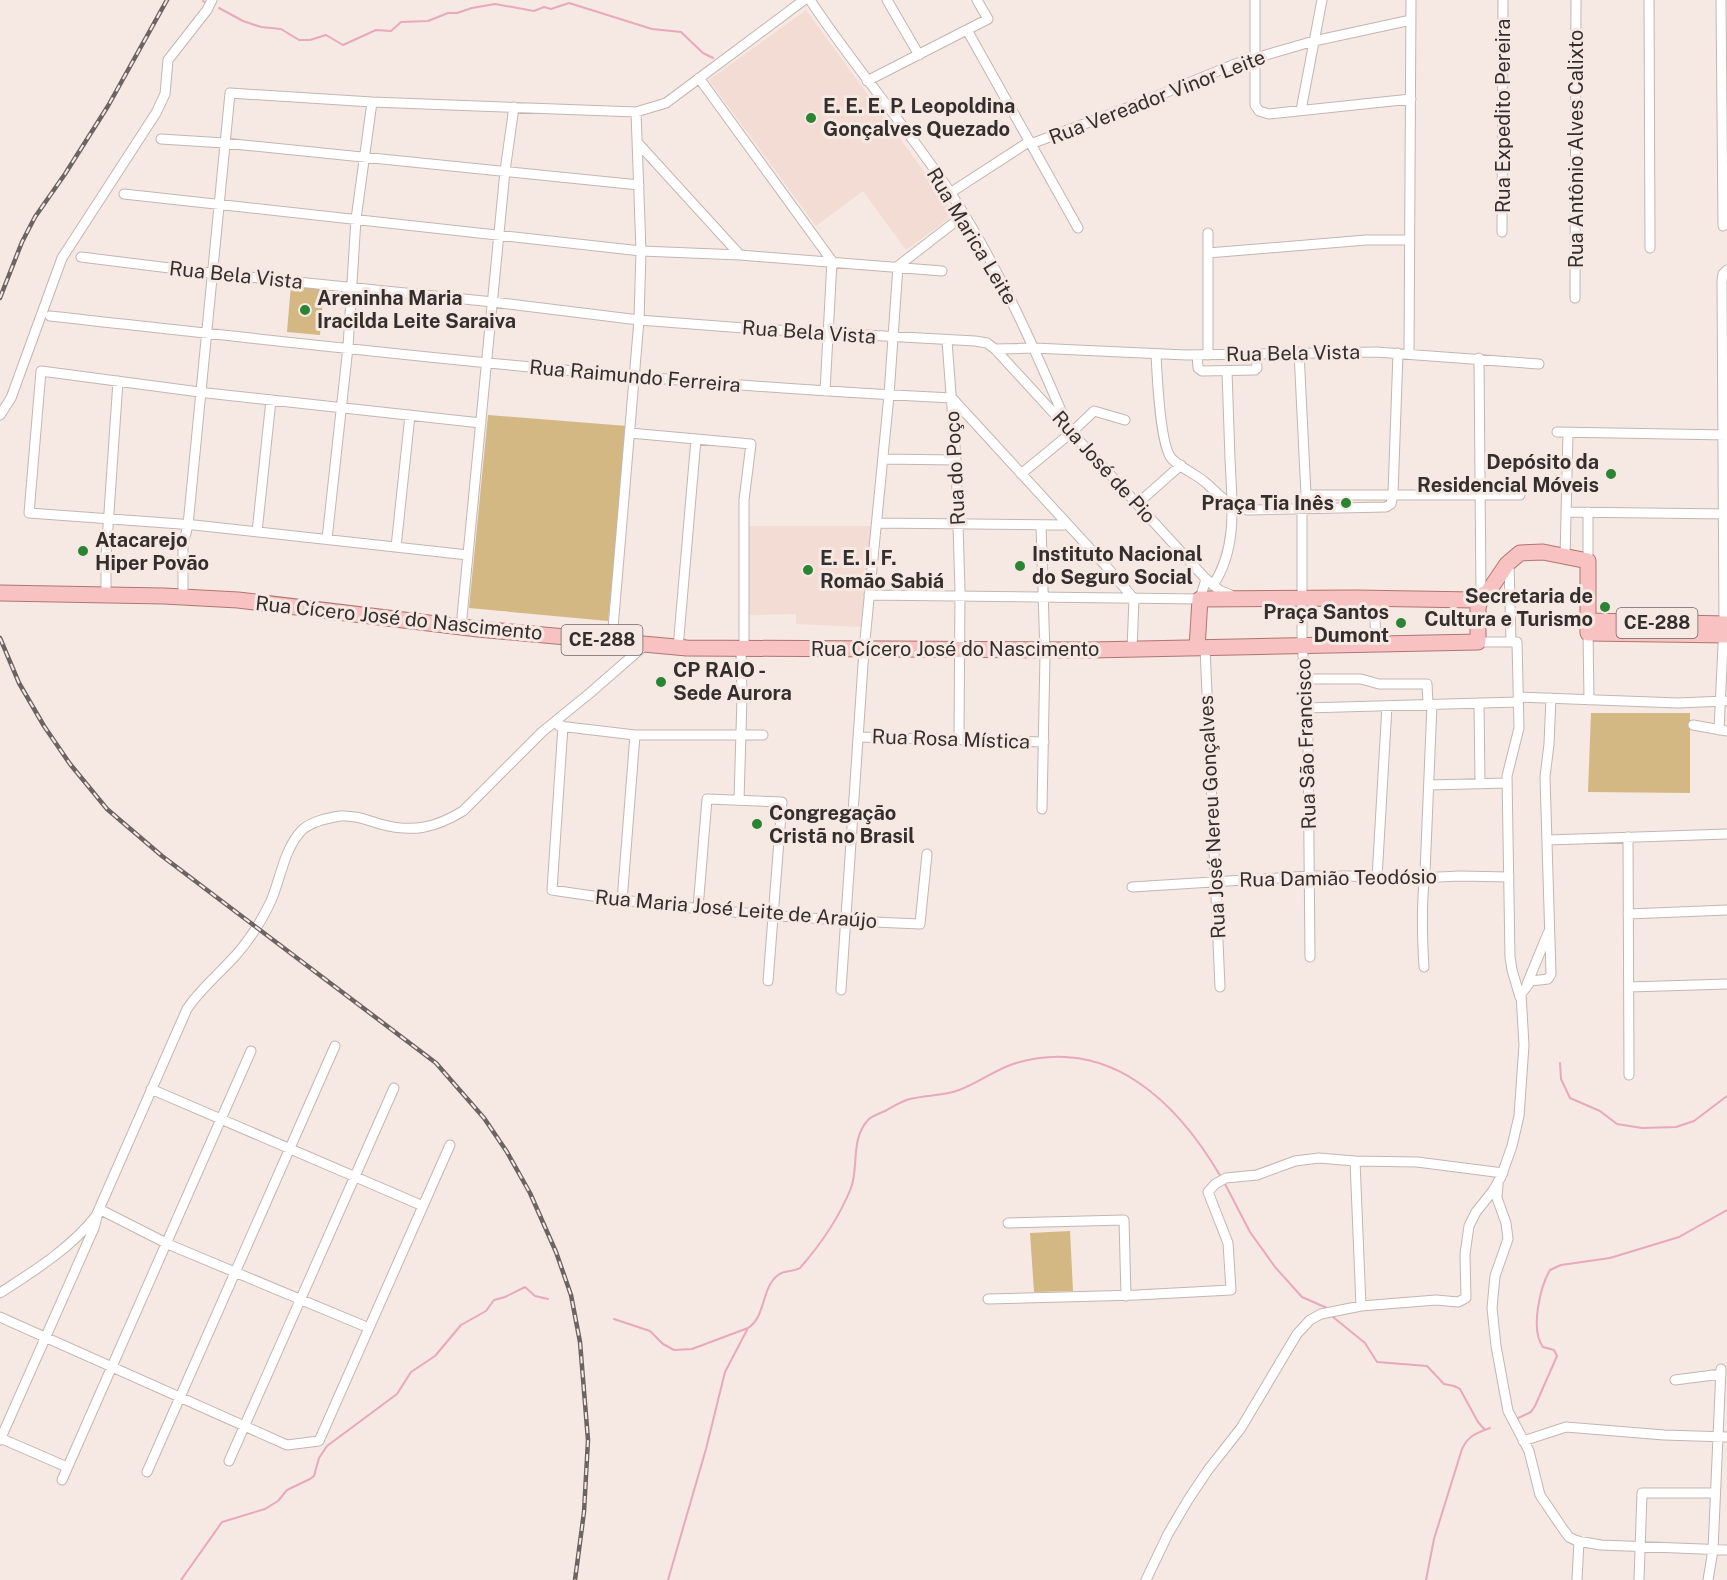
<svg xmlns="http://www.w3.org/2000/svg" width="1727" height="1580" font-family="'Public Sans',sans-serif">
  <rect width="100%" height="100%" fill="#f6e8e3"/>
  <path fill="#f2dcd4" d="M806 10 955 214 906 250 863 191 816 226 709 80Z
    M748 526H871L862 627 796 624V614L748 615Z"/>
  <path fill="#d3b883" d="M291 285 324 288 320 335 287 332Z
    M488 415 627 426 608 621 469 608Z
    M1591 713H1690V793L1588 792Z
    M1070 1231 1073 1291 1034 1292 1030 1233Z"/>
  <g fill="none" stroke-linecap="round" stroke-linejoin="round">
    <path stroke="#e8a9ba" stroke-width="2" d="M203 1 206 3
      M219 8 243 21 261 27 281 29 299 40H310L326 35 343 45 376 30 391 31 401 22 428 21 448 13H457L472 8 495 4 534 11 544 7 551 9 569 3 652 29 681 32 703 53 713 58
      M1560 1063 1561 1079 1570 1098 1600 1111 1617 1124 1642 1128 1676 1127 1694 1121 1727 1096
      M1224 1182 1250 1232 1275 1267 1302 1297 1327 1308
      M1333 1317 1365 1343 1377 1362 1427 1366 1444 1384 1454 1386 1460 1389 1478 1422 1485 1430
      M614 1319 650 1331 663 1344 674 1350 692 1349 748 1328
      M1516 1419 1531 1412 1535 1406 1557 1356 1554 1350 1543 1347C1530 1330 1540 1287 1550 1270L1561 1265 1610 1258 1679 1237 1727 1210
      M181 1580 222 1522 265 1509 278 1501 287 1490 310 1479 314 1476 319 1458 327 1446 397 1394 411 1372 435 1356 461 1325 486 1311 494 1300 505 1297 525 1287 535 1296 548 1299
      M668 1580 706 1449 725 1372 748 1328C766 1317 761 1288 778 1275 784 1270 793 1272 800 1268 821 1244 839 1218 851 1188 859 1167 850 1138 869 1119 873 1116 880 1113 885 1111 893 1107 901 1101 910 1099 926 1095 943 1096 959 1090 978 1083 996 1069 1016 1063 1110 1036 1177 1102 1221 1177
      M1426 1580 1434 1539 1462 1449C1468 1436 1476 1433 1490 1428"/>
    <g stroke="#c3b6b1" stroke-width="11">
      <path id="minor" d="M810 0C854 67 908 128 952 195 999 268 1034 347 1068 427
        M887 0 919 55
        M1255 0V105L1259 111 1269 114 1411 99
        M1649 0 1650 248
        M1721 0 1723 226
        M967 30 1078 228
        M699 78 832 261 825 391
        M867 81 988 19 977 0
        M1301 110 1322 0
        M161 139 224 143 639 185
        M637 142 740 255
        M950 193 1027 143 1036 142 1135 105 1235 64 1314 41 1411 20
        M124 194 641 251 740 255 942 271
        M1502 232 1503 0
        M1208 253 1366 240H1410
        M81 257 210 273 493 302 639 320 757 329 975 341 987 343 995 349 1034 348 1186 355 1376 352 1539 364
        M898 266 964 215
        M1575 298 1576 0
        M50 316C350 349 650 384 952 398L1106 566 1134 599 1132 649
        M947 341 956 460 960 590 959 739
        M995 349 1205 578 1219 590 1231 595
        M1299 352 1306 495 1302 510V639L1308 741 1310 957
        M1409 353 1411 0
        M1156 354C1157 374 1160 447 1172 459 1182 469 1196 474 1206 483 1219 494 1230 509 1248 510L1386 507 1391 504 1393 494 1398 353
        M1197 355 1198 368 1202 371 1255 370 1257 368 1256 353
        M1208 355V233
        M1479 358 1481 597
        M0 415 11 398 62 258 156 113 165 94 168 60 207 10 212 0
        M1557 432 1727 435
        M630 433 751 444 744 500V649
        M883 459 956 460
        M1021 474 1072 432 1094 411 1125 420
        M1306 495H1520
        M1137 504 1181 465
        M1567 512 1727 514
        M877 523 1068 525
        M1041 525 1045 655 1042 809
        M257 532 271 400
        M327 539 348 347 356 219 372 102
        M396 547 410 415
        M468 555 194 525 29 513 41 371 207 393 481 423
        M1565 557 1568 433
        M1588 561V512
        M1509 564 1511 642
        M1213 585C1238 548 1232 502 1230 459 1229 430 1228 401 1227 371
        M106 594V556L118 381
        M869 595 1200 599 1206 579
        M183 597V545L188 525 230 93 372 102 636 112 666 103 804 0
        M1374 598 1376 643
        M461 627 505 171 514 107
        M1588 633 1589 700
        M612 640 639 320 641 251 636 112
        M1478 642H1517L1519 728 1507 776 1510 957 1512 970 1520 997
        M678 648 696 439
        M1205 648 1220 987
        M1304 679H1361L1379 684H1427L1428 704
        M1518 697 1678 703 1725 701
        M1479 703 1480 784
        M1306 708 1518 702
        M1693 725 1727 731
        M559 726 635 735H763
        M563 726 552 890C674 909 797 919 920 924L927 854
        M1719 730 1724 624 1722 281 1723 274 1727 270
        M858 737 1044 742
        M1429 785 1507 783
        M739 800 742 698 741 649
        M1628 837 1629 1075
        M1548 840 1727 834
        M1377 878 1387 706
        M1132 887 1310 876H1350L1398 879 1460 876 1509 877
        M622 901 635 735
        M698 908 707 799 782 802 768 981
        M1628 914 1727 910
        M1424 967C1422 935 1421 905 1425 873L1432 704
        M1527 984 1548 933
        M1629 987 1727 984
        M841 990 864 650 889 395 898 266
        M151 1089 423 1206
        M1355 1161 1361 1306
        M1498 1184 1497 1198 1506 1223 1508 1239 1495 1276 1492 1308 1496 1346 1508 1411 1529 1451 1540 1495 1563 1529 1569 1537 1577 1541 1601 1545 1727 1550
        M1008 1223 1124 1220 1126 1296
        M0 1293C34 1271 71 1248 96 1216L187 1009C200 989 220 973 236 955 250 939 262 920 271 901 281 877 284 849 302 830 312 821 328 818 340 816 355 815 367 820 380 824 413 833 435 828 463 811L542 732 590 693 645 645
        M988 1299 1137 1295 1231 1290 1228 1243 1208 1192 1215 1184 1226 1178 1257 1175 1295 1161 1319 1158 1355 1161 1417 1162 1503 1173
        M0 1317 287 1445 319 1441 450 1145
        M1675 1380 1721 1374
        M0 1438 67 1467
        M0 1440 94 1228 99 1209 170 1245 369 1328
        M1523 1441 1566 1427 1664 1435 1727 1437
        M229 1461 394 1088
        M147 1472 335 1046
        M62 1480 251 1051
        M1146 1580 1168 1534 1188 1500 1208 1470 1241 1428 1297 1334 1310 1320 1321 1314 1361 1306 1436 1300 1458 1302 1466 1298 1465 1254 1469 1226 1476 1212 1492 1192 1501 1177 1512 1146 1519 1116 1524 1045 1521 994 1531 981 1548 979 1551 974 1545 777 1549 744 1551 698
        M1577 1580 1579 1541
        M1639 1580 1642 1493H1715
        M1708 1580 1713 1550 1721 1369"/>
    </g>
    <g stroke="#b07573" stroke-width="17">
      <path id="primary" d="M0 593 164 596 238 600 478 629 687 648 1091 650 1478 642V608L1481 597
        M1588 621 1727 624
        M1197 648 1200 599 1355 598 1475 600 1488 592 1507 564 1520 553 1543 552 1588 561V633L1727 635"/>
    </g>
    <use href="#minor" stroke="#fff" stroke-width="9"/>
    <use href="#primary" stroke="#f7c2c1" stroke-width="15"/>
    <g stroke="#6b6461" stroke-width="4.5">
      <path id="rail" d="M0 298 22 242 35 217 65 174 108 106 167 0
        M0 638 19 683 44 726 70 764 107 809 162 856 436 1063 484 1118 507 1152 530 1193 556 1252 571 1295 580 1342 588 1440 584 1512 575 1580"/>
    </g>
    <use href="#rail" stroke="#f6e8e3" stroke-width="2" stroke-dasharray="7" stroke-linecap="butt"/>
  </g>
  <g fill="#2b8433" stroke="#f6e8e3" stroke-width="2">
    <circle cx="811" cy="118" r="6"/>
    <circle cx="305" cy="310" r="6"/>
    <circle cx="1611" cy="474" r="6"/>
    <circle cx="1346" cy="503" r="6"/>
    <circle cx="83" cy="551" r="6"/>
    <circle cx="1020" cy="566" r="6"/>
    <circle cx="808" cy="570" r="6"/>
    <circle cx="1605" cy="607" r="6"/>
    <circle cx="1401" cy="623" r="6"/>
    <circle cx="661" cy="682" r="6"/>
    <circle cx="757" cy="824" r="6"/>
  </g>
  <g text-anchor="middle" stroke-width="6" stroke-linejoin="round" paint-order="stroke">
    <g fill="#f6e8e3" stroke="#6e6664" stroke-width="1.5">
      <rect x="1616.5" y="608" width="81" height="30" rx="4.5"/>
      <rect x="561.5" y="625" width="81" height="30" rx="4.5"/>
    </g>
    <g font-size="18" font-weight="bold" fill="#342f2d">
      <text x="1657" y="629">CE-288</text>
      <text x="602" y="646">CE-288</text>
    </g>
    <g font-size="20" fill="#342f2d" stroke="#f6e8e3">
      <text transform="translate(1157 97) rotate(-21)" y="7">Rua Vereador Vinor Leite</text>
      <text transform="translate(1503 116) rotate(-90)" y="7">Rua Expedito Pereira</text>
      <text transform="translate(1576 149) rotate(-90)" y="7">Rua Antônio Alves Calixto</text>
      <text transform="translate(972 236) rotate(59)" y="7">Rua Marica Leite</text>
      <text transform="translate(236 275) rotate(6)" y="7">Rua Bela Vista</text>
      <text transform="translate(809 332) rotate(4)" y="7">Rua Bela Vista</text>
      <text transform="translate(1293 353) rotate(-1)" y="7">Rua Bela Vista</text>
      <text transform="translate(635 376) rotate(5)" y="7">Rua Raimundo Ferreira</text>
      <text transform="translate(1104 467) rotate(48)" y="7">Rua José de Pio</text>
      <text transform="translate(955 468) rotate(-93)" y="7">Rua do Poço</text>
      <text transform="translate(399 618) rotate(6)" y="7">Rua Cícero José do Nascimento</text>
      <text x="955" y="656">Rua Cícero José do Nascimento</text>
      <text transform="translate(951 739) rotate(2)" y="7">Rua Rosa Mística</text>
      <text transform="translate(1306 744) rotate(-92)" y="7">Rua São Francisco</text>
      <text transform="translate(1212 817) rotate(-93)" y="7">Rua José Nereu Gonçalves</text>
      <text transform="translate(1338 878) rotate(-1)" y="7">Rua Damião Teodósio</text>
      <text transform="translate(736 909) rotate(5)" y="7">Rua Maria José Leite de Araújo</text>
    </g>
    <g font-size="20" font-weight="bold" fill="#342f2d" stroke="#f6e8e3" text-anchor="start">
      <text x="823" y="113">E. E. E. P. Leopoldina<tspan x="823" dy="23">Gonçalves Quezado</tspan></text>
      <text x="317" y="305">Areninha Maria<tspan x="317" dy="23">Iracilda Leite Saraiva</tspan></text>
      <text x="1599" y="469" text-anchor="end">Depósito da<tspan x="1599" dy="23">Residencial Móveis</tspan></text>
      <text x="1334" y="510" text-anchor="end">Praça Tia Inês</text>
      <text x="95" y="547">Atacarejo<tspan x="95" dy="23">Hiper Povão</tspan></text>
      <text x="1032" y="561">Instituto Nacional<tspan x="1032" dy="23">do Seguro Social</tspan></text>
      <text x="820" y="565">E. E. I. F.<tspan x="820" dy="23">Romão Sabiá</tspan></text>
      <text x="1593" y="603" text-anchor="end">Secretaria de<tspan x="1593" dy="23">Cultura e Turismo</tspan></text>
      <text x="1389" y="619" text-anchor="end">Praça Santos<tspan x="1389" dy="23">Dumont</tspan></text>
      <text x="673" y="677">CP RAIO -<tspan x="673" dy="23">Sede Aurora</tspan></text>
      <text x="769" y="820">Congregação<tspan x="769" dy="23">Cristã no Brasil</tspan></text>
    </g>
  </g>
</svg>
